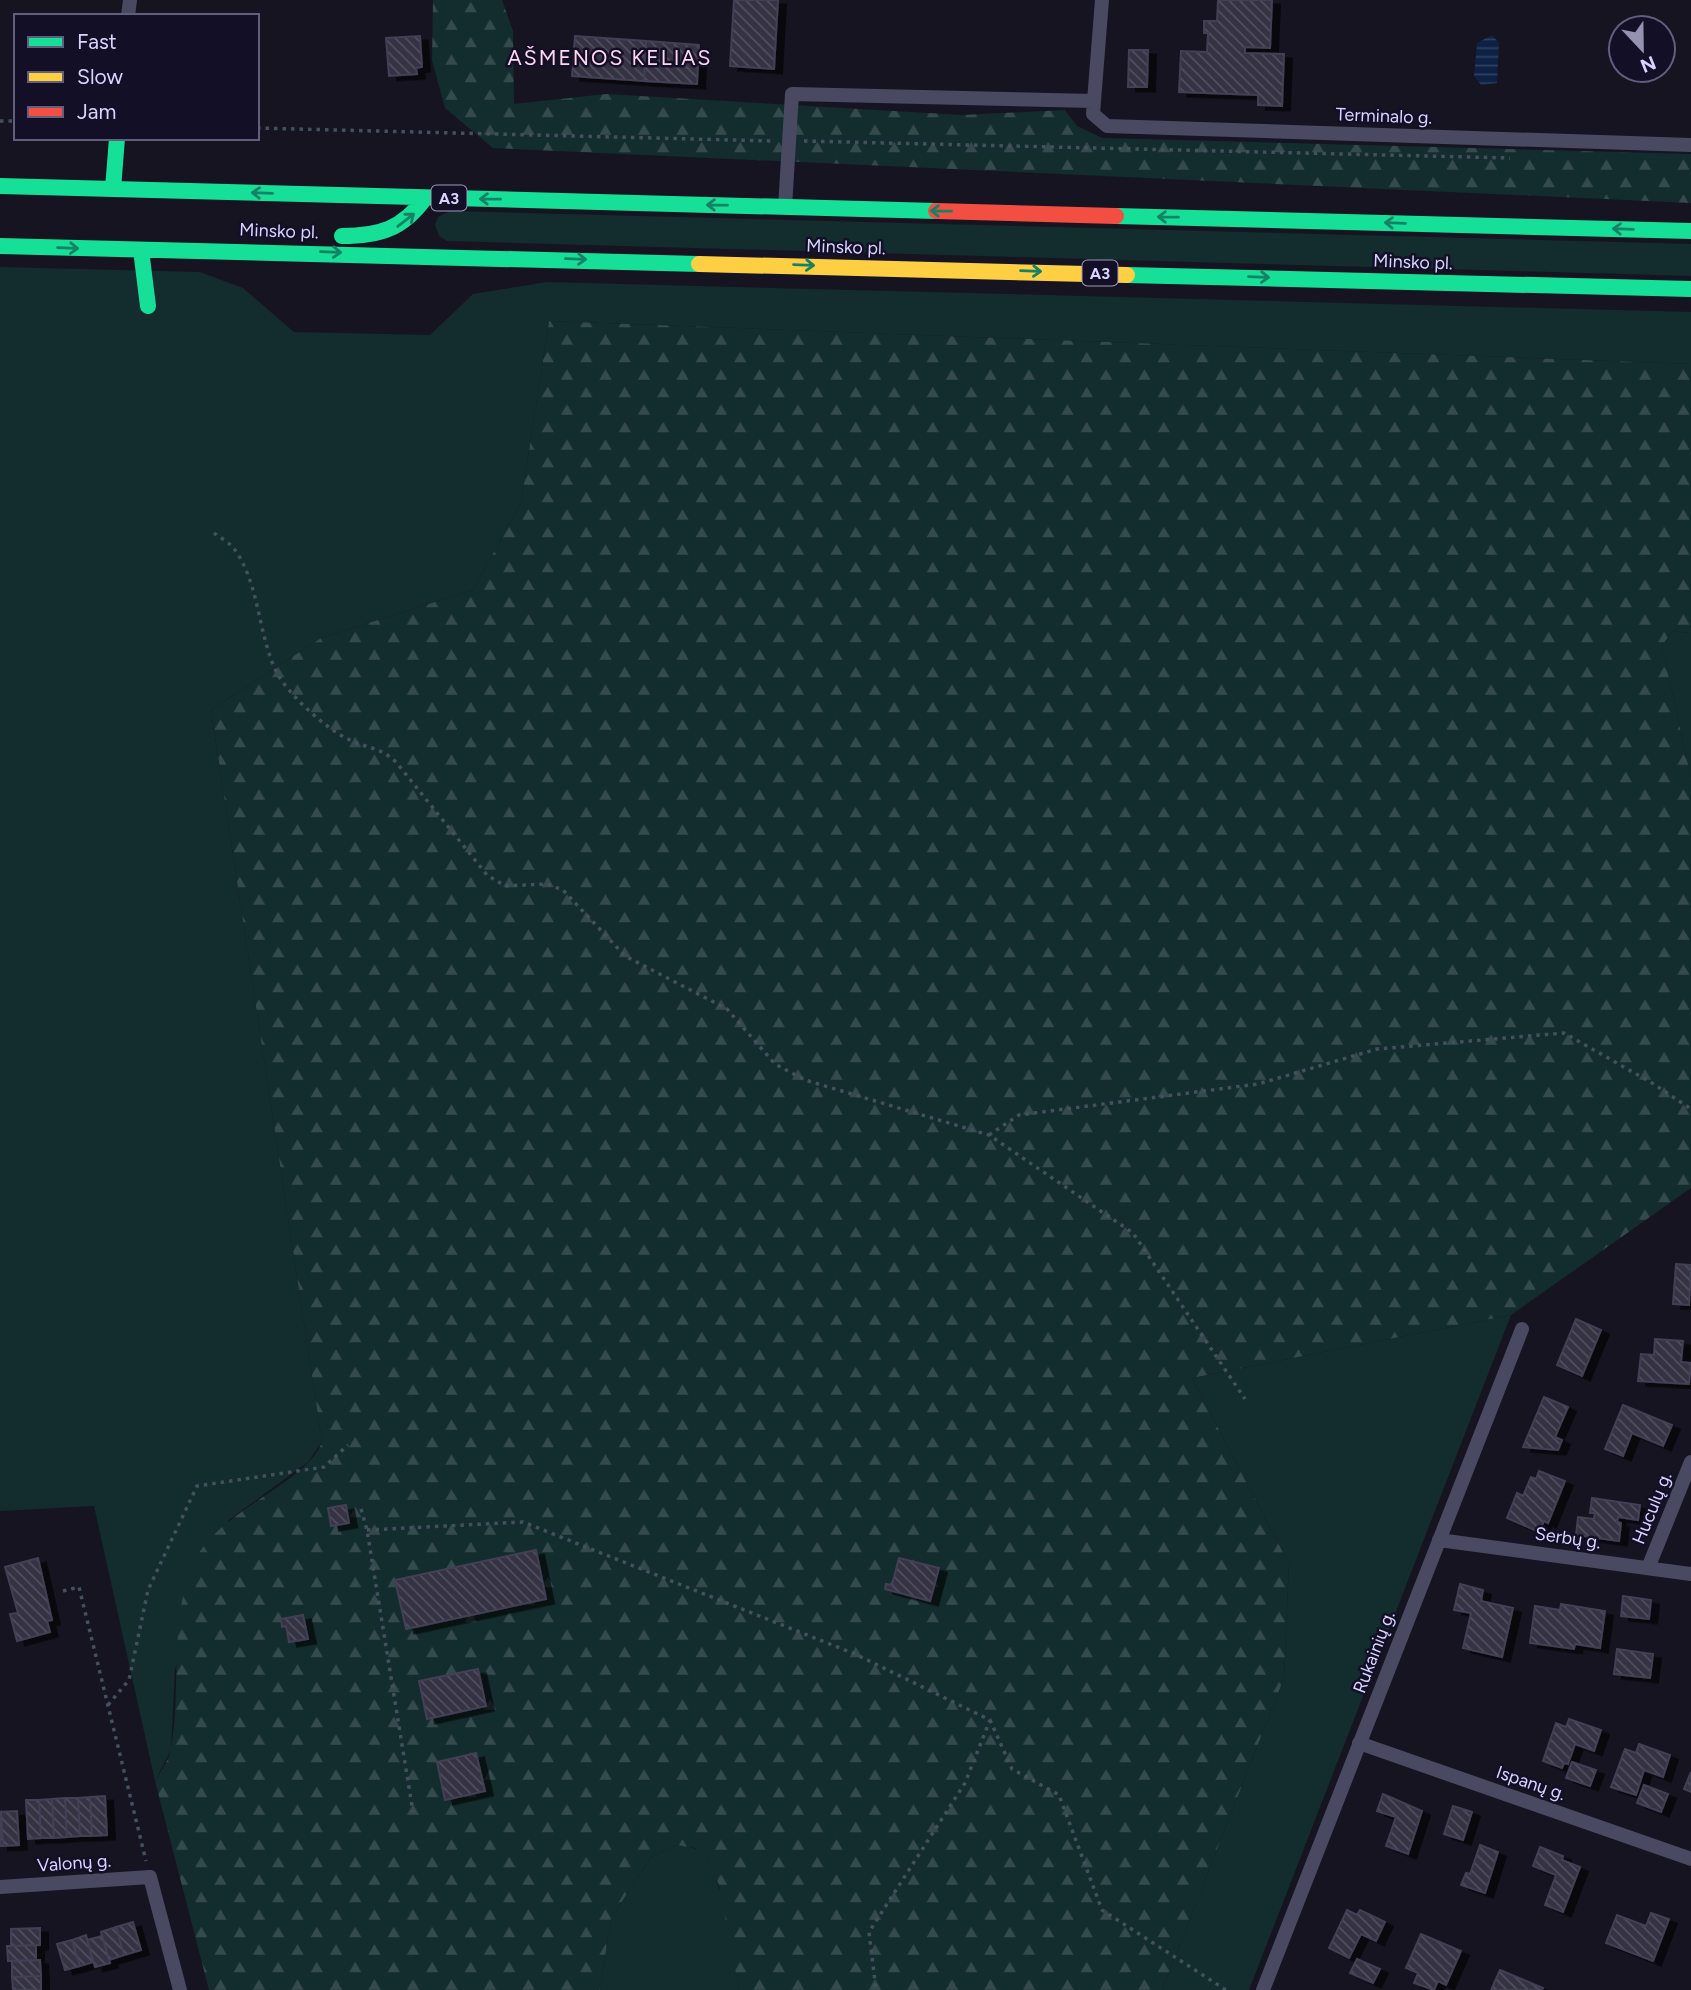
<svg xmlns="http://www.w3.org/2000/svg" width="1691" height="1990" font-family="Figtree,sans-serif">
  <defs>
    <pattern id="forest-firs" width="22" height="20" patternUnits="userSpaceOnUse" patternTransform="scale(1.75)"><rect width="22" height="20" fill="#132c2d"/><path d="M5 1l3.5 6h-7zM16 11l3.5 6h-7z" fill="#354a4c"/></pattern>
    <pattern id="water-rules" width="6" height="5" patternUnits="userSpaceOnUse" patternTransform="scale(1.75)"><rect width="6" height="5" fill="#0d2144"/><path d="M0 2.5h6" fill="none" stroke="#304060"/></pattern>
    <pattern id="building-back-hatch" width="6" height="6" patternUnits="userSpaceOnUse" patternTransform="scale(1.75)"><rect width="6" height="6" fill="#343243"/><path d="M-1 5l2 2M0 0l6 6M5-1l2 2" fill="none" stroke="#514f5f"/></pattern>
    <filter id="shadow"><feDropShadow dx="8" dy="4.5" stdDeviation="0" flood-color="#0009"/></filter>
  </defs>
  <rect width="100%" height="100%" fill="#161421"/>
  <path fill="#132c2d" d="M450 211 1691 244V276L447 241 439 236 435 225 438 217Z
    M0 267 200 272 243 288 294 332 430 335 473 294 547 282 1691 312V364L549 321 521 503 473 590 321 638 211 710 322 1442 308 1462 229 1520 175 1669 171 1750 155 1781 94 1506 0 1511Z
    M1672 631 1691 633V778L1662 646Z
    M1511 1315 1249 1990H1162L1284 1678 1289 1564 1192 1378Z
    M676 1845C683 1846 692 1846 697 1850 727 1875 732 1953 739 1990H600L611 1918 651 1857Z"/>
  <path fill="url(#forest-firs)" d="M433 0H502L513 31 514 104 606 94 962 115 1065 110 1077 126 1102 138 1691 154V203L493 148 445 108 432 60Z
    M549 321 1691 364V633L1672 631 1662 646 1691 778V1188L1511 1315 1192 1378 1289 1564 1284 1678 1162 1990H739L719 1885 708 1863 695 1848 676 1845 651 1857 611 1918 600 1990H209L155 1781C160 1772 170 1759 171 1748 182 1689 168 1619 194 1562 218 1510 306 1484 322 1442L211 710 321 638 473 590 521 503Z"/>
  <path fill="url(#water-rules)" d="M1492 35 1499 43 1497 83 1481 85 1474 76 1477 43Z"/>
  <path fill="url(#building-back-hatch)" stroke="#433f54" stroke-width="2" filter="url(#shadow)" d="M734 0H778L774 69 730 66Z
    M1218 0H1272L1270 48 1245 47V53L1284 54 1282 106 1258 105V95L1179 92 1181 51 1207 52 1208 33H1204V21H1217Z
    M420 36 422 67 416 68 417 74 389 76 386 38Z
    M575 36 646 41 644 81 572 76Z
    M646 41 699 45 697 84 644 81Z
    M1129 50H1148L1147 87H1128Z
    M1676 1264 1691 1265 1689 1305 1673 1304Z
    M1576 1319 1601 1330 1582 1376 1557 1365Z
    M1655 1339 1683 1341 1681 1362 1691 1363 1689 1384 1638 1381 1641 1354 1654 1355Z
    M1544 1397 1568 1407 1555 1437 1562 1440 1558 1450 1523 1447Z
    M1623 1405 1672 1425 1663 1446 1632 1433 1623 1456 1605 1449Z
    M1539 1471 1565 1481 1548 1523 1544 1521 1539 1532 1507 1518 1517 1493 1523 1496 1531 1477 1536 1479Z
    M1592 1498 1640 1505 1638 1520 1618 1517 1617 1522 1621 1523 1619 1541 1576 1535 1578 1517 1594 1519 1595 1513H1590Z
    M346 1505 349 1523 331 1526 328 1508Z
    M536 1550 546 1599 406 1629 395 1580Z
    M38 1558 52 1620 47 1621 50 1632 17 1641 10 1614 18 1613 5 1567Z
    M899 1558 939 1568 930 1601 885 1589 886 1584 892 1585Z
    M1460 1584 1483 1590 1481 1601 1513 1608 1502 1657 1463 1648 1471 1613 1454 1610Z
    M1623 1596 1651 1600 1649 1619 1621 1616Z
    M1561 1604 1605 1611 1600 1648 1575 1644 1574 1649 1530 1643 1535 1606 1560 1610Z
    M303 1615 308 1639 289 1642 286 1626 282 1627 281 1619Z
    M1617 1649 1653 1654 1650 1678 1614 1674Z
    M478 1669 486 1706 427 1719 419 1681Z
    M1569 1719 1601 1730 1594 1751 1575 1744 1568 1764 1564 1763 1562 1768 1543 1761 1556 1723 1566 1727Z
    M1639 1744 1670 1755 1663 1777 1644 1770 1636 1795 1611 1787 1625 1749 1636 1753Z
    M476 1753 485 1791 445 1800 437 1762Z
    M1572 1762 1596 1770 1590 1786 1566 1778Z
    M1691 1772V1792L1684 1789Z
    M1644 1785 1668 1794 1661 1812 1637 1803Z
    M1383 1794 1422 1811 1408 1854 1386 1846 1396 1817 1377 1811Z
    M105 1796 107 1835 92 1836 90 1797Z
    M90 1797 92 1836H80L78 1798Z
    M65 1798 67 1837 54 1838 52 1799Z
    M65 1798H78L80 1836 67 1837Z
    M52 1799 54 1838H41L39 1800Z
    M26 1800H39L41 1838 28 1839Z
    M1453 1806 1472 1812 1463 1840 1444 1834Z
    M17 1811 19 1845 3 1846 1 1812Z
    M1 1812 3 1846H0V1813Z
    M1480 1845 1498 1852 1485 1893 1461 1885 1466 1873 1470 1874Z
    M1540 1847 1563 1856 1562 1860 1580 1867 1563 1912 1545 1905 1556 1875 1533 1866Z
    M1347 1910 1357 1915 1360 1910 1385 1922 1376 1941 1361 1934 1349 1958 1329 1948Z
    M1651 1913 1669 1919 1653 1961 1606 1943 1617 1915 1646 1926Z
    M133 1922 141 1950 124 1955 116 1927Z
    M116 1927 124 1955 109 1960 101 1932Z
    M40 1928V1945L11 1946V1929Z
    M1421 1934 1461 1951 1446 1985 1438 1981 1434 1990 1414 1983 1418 1973 1406 1968Z
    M86 1935 93 1962 80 1966 72 1940Z
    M102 1936 110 1963 95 1967 87 1940Z
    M72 1940 80 1966 65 1970 57 1944Z
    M36 1945V1960L8 1961 7 1946Z
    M1357 1959 1380 1969 1373 1983 1350 1973Z
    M40 1960 41 1976 12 1977V1961Z
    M1500 1970 1543 1988 1542 1990H1491Z
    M41 1976V1990H13L12 1977Z"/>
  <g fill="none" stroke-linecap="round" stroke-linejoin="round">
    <path stroke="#44505f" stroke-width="3.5" stroke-dasharray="3.5 5" stroke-linecap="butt" d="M0 121H16
      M257 128 772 141
      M804 141 1510 158
      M214 533C221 538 230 543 235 550 260 585 258 636 277 673 288 694 326 729 348 739 367 749 379 746 396 762L487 875 505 886 547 884 563 890 625 956 727 1009 775 1064 805 1080 989 1135 1133 1233 1245 1399
      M989 1135 1019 1115 1258 1084 1377 1049 1564 1033 1652 1083 1691 1109
      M361 1509 367 1530 413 1812
      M367 1530 523 1522 855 1654 990 1720 965 1783 869 1932 876 1990
      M63 1591 79 1587 146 1861
      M108 1705 129 1680 148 1590 197 1486 324 1467 348 1445
      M990 1720 1012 1769 1059 1795 1102 1910 1226 1990"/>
    <path stroke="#4a4962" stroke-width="14" d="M128 16 130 0
      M1094 101 1093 114 1107 126 1691 145
      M785 207 792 94 1094 101 1102 0
      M1439 1540 1691 1574
      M1648 1568 1691 1462
      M1359 1743 1691 1859
      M0 1887 150 1877 180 1990
      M1263 1990 1522 1329"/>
    <path stroke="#16e098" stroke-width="16" d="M0 186 936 211
      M113 189 117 138
      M1116 216 1691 231
      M342 236C379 236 403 229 425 198
      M0 246 699 264
      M141 250 148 306
      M1127 275 1691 289"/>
    <path stroke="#ffcf43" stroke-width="16" d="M699 264 1127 275"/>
    <path stroke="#f24e42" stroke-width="16" d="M936 211 1116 216"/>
  </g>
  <defs><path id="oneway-shaft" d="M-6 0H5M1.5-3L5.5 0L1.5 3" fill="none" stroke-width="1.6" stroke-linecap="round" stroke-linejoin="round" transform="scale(1.75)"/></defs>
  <g stroke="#158265">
    <use href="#oneway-shaft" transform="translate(262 193) rotate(-178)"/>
    <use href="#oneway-shaft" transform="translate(490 199) rotate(-179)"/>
    <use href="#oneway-shaft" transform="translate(717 205) rotate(-179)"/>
    <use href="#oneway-shaft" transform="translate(941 211) rotate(-179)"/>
    <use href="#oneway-shaft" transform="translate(1168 217) rotate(-179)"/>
    <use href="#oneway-shaft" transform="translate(406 220) rotate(-38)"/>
    <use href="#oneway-shaft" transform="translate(1395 223) rotate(-178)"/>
    <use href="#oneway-shaft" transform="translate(1623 229) rotate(-178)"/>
    <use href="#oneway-shaft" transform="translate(68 248) rotate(2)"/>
    <use href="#oneway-shaft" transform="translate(331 252) rotate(2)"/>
    <use href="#oneway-shaft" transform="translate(576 259) rotate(2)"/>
    <use href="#oneway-shaft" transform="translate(804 265) rotate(2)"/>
    <use href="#oneway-shaft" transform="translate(1031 271) rotate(2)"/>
    <use href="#oneway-shaft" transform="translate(1259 277) rotate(2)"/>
  </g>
  <g text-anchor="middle" stroke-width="5" stroke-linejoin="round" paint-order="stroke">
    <g fill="#130f26" stroke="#9e99be" stroke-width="2">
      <rect x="431.5" y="185.5" width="35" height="25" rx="5"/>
      <rect x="1082.5" y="260.5" width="35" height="25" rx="5"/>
    </g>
    <g font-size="16" font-weight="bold" fill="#d9d4ff">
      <text x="449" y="204">A3</text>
      <text x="1100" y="279">A3</text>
    </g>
    <g font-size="18" fill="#d9d4ff" stroke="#130f26">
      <text transform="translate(1384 116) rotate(2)" y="6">Terminalo g.</text>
      <text transform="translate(279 231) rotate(2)" y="6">Minsko pl.</text>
      <text transform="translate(846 247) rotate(2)" y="6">Minsko pl.</text>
      <text transform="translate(1413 262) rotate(2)" y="6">Minsko pl.</text>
      <text transform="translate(1652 1508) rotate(-68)" y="6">Huculų g.</text>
      <text transform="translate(1568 1538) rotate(8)" y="6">Serbų g.</text>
      <text transform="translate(1374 1652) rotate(-69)" y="6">Rukainių g.</text>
      <text transform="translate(1531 1783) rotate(19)" y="6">Ispanų g.</text>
      <text transform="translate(74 1863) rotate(-4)" y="6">Valonų g.</text>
    </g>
    <g font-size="21" letter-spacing="2" fill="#ffd6f0" stroke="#130f26">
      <text x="610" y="65">AŠMENOS KELIAS</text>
    </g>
  </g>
  <rect x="14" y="14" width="245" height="126" fill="#130f26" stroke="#625e7d" stroke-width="2"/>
  <rect x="28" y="37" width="35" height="10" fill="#16e098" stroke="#625e7d" stroke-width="2"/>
  <text x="77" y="49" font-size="21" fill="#d9d4ff">Fast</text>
  <rect x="28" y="72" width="35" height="10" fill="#ffcf43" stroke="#625e7d" stroke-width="2"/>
  <text x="77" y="84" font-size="21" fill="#d9d4ff">Slow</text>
  <rect x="28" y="107" width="35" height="10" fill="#f24e42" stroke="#625e7d" stroke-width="2"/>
  <text x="77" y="119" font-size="21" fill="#d9d4ff">Jam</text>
  <g transform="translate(1642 49) rotate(158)"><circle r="33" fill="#130f26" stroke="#625e7d" stroke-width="2"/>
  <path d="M0-5L12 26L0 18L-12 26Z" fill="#9591b1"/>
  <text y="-10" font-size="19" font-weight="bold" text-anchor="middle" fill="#d9d4ff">N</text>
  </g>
</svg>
